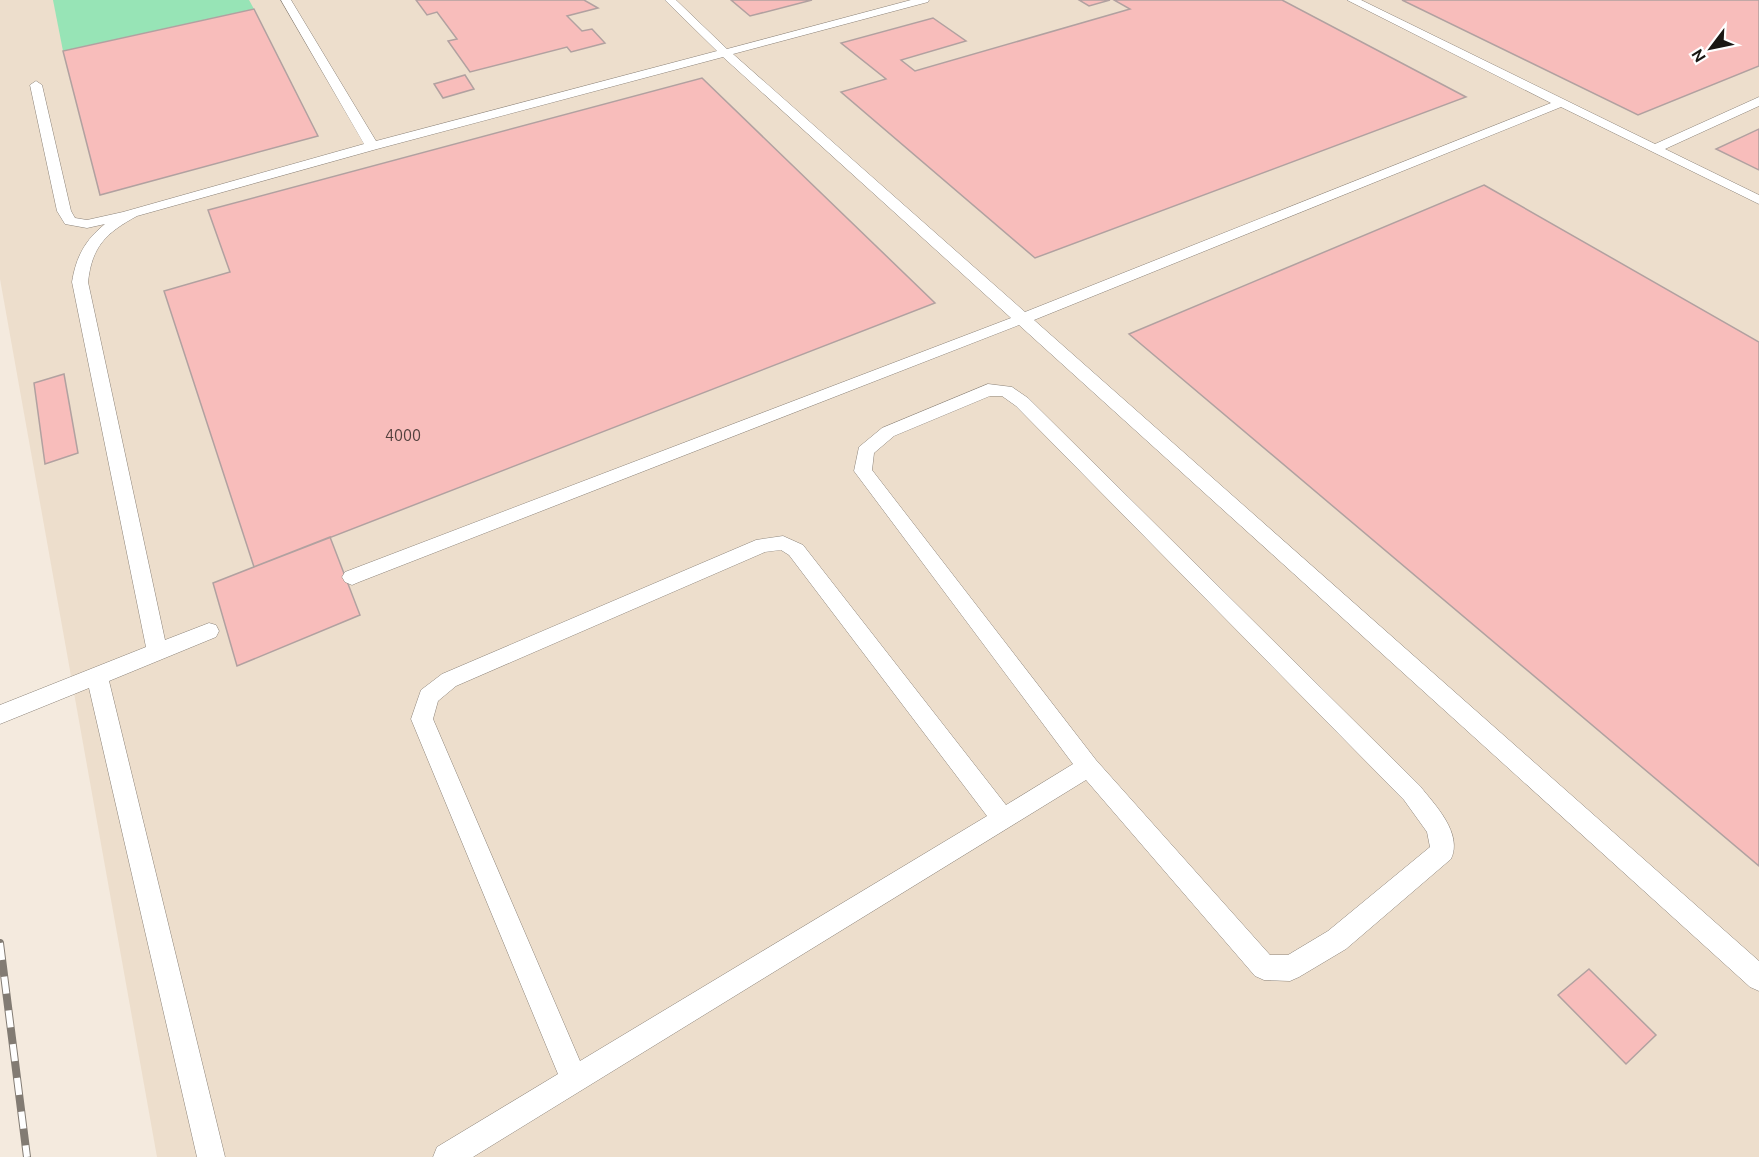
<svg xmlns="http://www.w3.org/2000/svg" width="1759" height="1157" font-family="Ubuntu,sans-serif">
  <rect width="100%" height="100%" fill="#f4eade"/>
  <path fill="#eddecc" d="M0 0H1759V1157H157L0 279Z"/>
  <path fill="#97e4b6" d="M53 0H249L254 9 63 51Z"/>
  <path fill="#f8bdbb" stroke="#b1a1a0" stroke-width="1.5" d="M416 0H584L598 8 567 16 582 31 592 29 605 43 571 52 567 47 470 72 448 41 457 39 437 12 427 15Z
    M731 0H812L750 16Z
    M1079 0H1110L1089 6Z
    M1114 0H1282L1466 97 1035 258 841 92 886 79 841 43 933 18 966 41 901 60 915 71 1130 9Z
    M1402 0H1759V66L1638 115Z
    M254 9 318 136 100 195 63 51Z
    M465 75 474 89 443 98 434 84Z
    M702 78 935 303 254 567 164 291 230 272 208 210Z
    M1759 129V170L1716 149Z
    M1484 185 1759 342V866L1129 334Z
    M64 374 78 453 45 464 34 383Z
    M330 537 360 615 237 666 213 583Z
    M1589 969 1656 1035 1626 1064 1558 995Z"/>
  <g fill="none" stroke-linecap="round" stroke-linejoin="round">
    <g stroke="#8c8379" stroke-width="1">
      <path id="service" d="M281 0H291L376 141 717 51 665 0H676L727 49 911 0H929L928 2 733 54 1025 312 1551 103 1347 0H1361L1655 144 1759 97V106L1665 149 1759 195V204L1561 107 1034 320 1759 961V991L1750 987 1019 325 359 582 352 585 345 582 342 577 345 572 1011 318 723 57 377 149 137 216C106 233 92 246 88 282L165 640 209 623 216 625 219 631 216 637 109 681 225 1157H197L89 688 0 724V705L146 647 72 282C76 257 85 240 105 224L87 228 65 224 57 211 30 85 36 81 42 85 71 211 75 218 87 220 123 212 364 144Z
        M988 384 1012 387 1028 398 1420 786C1435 805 1463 833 1451 859L1346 949 1299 977 1290 981 1264 980 1255 976 1086 780 473 1157H433L437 1147 558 1074 411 719 421 690 442 674 756 540 783 536 803 545 1006 805 1073 764 854 471 859 447 882 428ZM990 396H1002L1016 406 1404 800 1427 832 1430 847 1328 931 1288 955H1270L1096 760 872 470 874 453 894 436ZM781 550 789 555 987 816 580 1061 433 719 438 701 456 686 765 552Z"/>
    </g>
    <use href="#service" fill="#fff" fill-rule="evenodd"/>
    <g stroke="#827b73" stroke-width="8">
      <path id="rail" d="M0 943 27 1157"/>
    </g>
    <use href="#rail" stroke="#fff" stroke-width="6" stroke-dasharray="17" stroke-linecap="butt"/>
  </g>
  <g text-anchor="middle" stroke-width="4.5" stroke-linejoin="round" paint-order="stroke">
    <g font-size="16" fill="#52403d">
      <text x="403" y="441">4000</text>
    </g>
  </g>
  <g transform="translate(1711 48) rotate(238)" stroke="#ffffff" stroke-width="4.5" paint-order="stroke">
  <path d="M0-4.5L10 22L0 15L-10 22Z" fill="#1a1713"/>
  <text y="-9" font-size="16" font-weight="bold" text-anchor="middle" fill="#1a1713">N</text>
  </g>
</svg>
